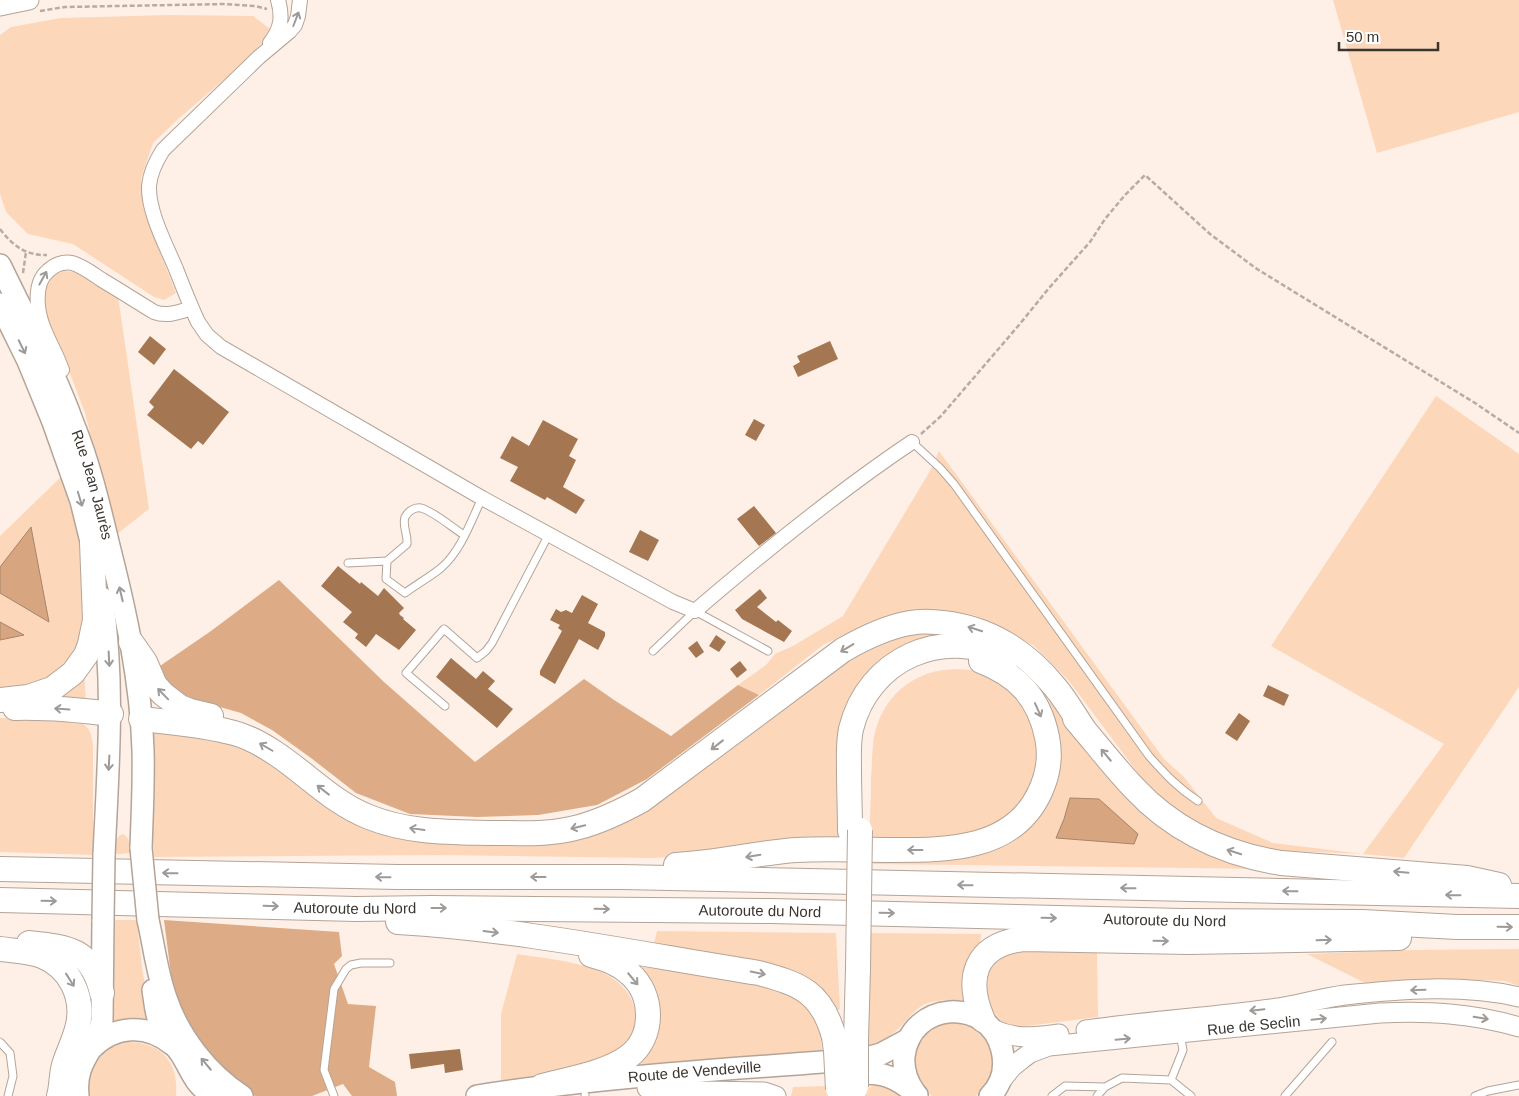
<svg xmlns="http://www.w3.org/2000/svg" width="1519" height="1096" font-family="Helvetica,sans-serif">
  <rect width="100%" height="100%" fill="#fef0e6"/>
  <path fill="#fdd7ba" d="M1333 0H1519V112L1377 153Z
    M169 15 253 16 270 29 262 43 227 77 177 120 153 143 141 178 145 214 176 293 164 300 154 297 73 244 28 234 6 212 0 194V35L11 27 61 18Z
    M59 270C85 272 97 283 118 296L149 509 117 534 101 477 85 413 63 355 44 310 43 296 48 279Z
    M1436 396 1519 454V687L1404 858 1363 854 1264 850 1216 834 1174 809 1140 776 1069 681 1033 645 974 615 917 609 870 623 823 645 759 695 738 685 766 665 775 654 793 646 843 616 930 471 939 451 1164 759 1184 777 1216 818 1273 843 1363 854 1444 744 1271 646Z
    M63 475 77 523 83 566V638L64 667 43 681 28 686 0 689V536Z
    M917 628 946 635C910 637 889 652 864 677L841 840 673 857 651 858 440 855 154 857 152 830 154 773 152 730 226 742 248 751 269 762 361 826 381 834 397 838 422 841 565 838 846 659Z
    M84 669 86 703 42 698Z
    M955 669 972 670 988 675 1005 685 1027 710 1037 739V769L1025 798 1002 822 957 839 869 840C870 819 871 799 871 778 872 767 872 755 873 744 876 715 894 687 922 676 932 671 944 670 955 669Z
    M1027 680 1067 719 1110 771 1264 869 873 864V856L936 858 1047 797Z
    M0 718 75 720C89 726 91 730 93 745V855L0 852Z
    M122 834C131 837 129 845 130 853L110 855C112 845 114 839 122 834Z
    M110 920H137L142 968 152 1024H108Z
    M657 931 836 933 840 1009 833 1014 813 984 653 948Z
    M868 933 981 934 980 946 970 959 964 971V1000C952 1000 937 999 925 1004 913 1010 906 1022 896 1031 887 1039 876 1044 865 1048Z
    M1519 949V986L1505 981 1447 979 1371 986 1307 954 1413 950Z
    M1021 952H1097L1098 1017 1019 1027 1003 1023 991 1009 984 997 987 973 995 963 1008 954Z
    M517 954C558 961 634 963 636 1019 636 1036 622 1049 608 1057 603 1059 596 1061 590 1063 562 1073 530 1076 501 1082V1014Z
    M645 965 759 982 794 995 809 1008 820 1031 822 1050 635 1068 634 1063 641 970Z
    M951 1021C957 1022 965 1022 971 1025 974 1026 977 1030 980 1032 1000 1049 997 1080 976 1096H932C910 1080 906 1041 933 1027 938 1024 945 1023 951 1021Z
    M124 1042C160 1041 179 1060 176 1096H89C86 1067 97 1052 124 1042Z
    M874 1085C886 1085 893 1087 901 1096H865V1090Z
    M828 1086 829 1096H791L793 1087Z"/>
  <path fill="#ddac86" d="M279 580 384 682 475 762 584 679 614 700 671 736 738 685 759 695 647 779 597 805 538 815 477 817 410 814 356 793 311 758 272 730 241 713 199 701 176 692 166 684 157 668 211 631Z
    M164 920 339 932 342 956 334 964 348 1004 376 1006 369 1067 395 1082 397 1096H352L343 1084 312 1096H255L222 1074 189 1032 174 998Z"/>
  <path fill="#d7a680" stroke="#a88468" d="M31 527 49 622 0 593V567Z
    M0 622 24 635 0 640Z
    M1070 798 1099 799 1138 834 1134 844 1056 838 1064 819Z"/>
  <path fill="#a47651" d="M150 336 166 349 154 365 138 352Z
    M830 341 838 359 798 377 793 366 800 362 797 356Z
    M174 369 229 412 203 445 198 441 191 449 147 415 154 407 149 402Z
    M754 419 765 425 756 441 745 435Z
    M543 420 578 439 569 456 576 460 563 487 585 500 576 514 547 497 545 500 510 481 518 467 500 458 512 436 529 446Z
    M754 506 776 533 759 546 737 519Z
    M640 530 659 540 648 561 629 552Z
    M338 566 360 584 361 582 378 596 384 588 404 608 399 613 400 615 404 618 403 619 416 630 399 650 376 634 366 647 355 638 358 634 343 622 352 612 321 586Z
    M760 589 767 598 757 607 776 622 778 620 792 631 784 642 742 619 735 610Z
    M582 595 598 604 588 623 605 632V636L598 650 579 639 555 684 540 675V671L562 631 558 628 560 625 550 620 556 609 561 612 566 610 572 613Z
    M716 635 726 642 719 652 709 646Z
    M697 641 704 652 696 658 688 648Z
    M451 658 476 679 483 671 495 681 488 689 513 709 497 728 436 677Z
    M740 661 747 670 737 678 730 669Z
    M1268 685 1289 695 1284 706 1263 696Z
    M1239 713 1250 721 1237 741 1225 733Z
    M460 1049 463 1070 445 1073 444 1064 411 1069 409 1054Z"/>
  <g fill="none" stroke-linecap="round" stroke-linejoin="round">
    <g stroke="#b4a498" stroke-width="9">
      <path id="lane" d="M912 442 940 468 954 484 1149 756C1165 774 1178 788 1198 801
        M464 535C453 528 433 511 421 508 415 507 408 511 405 517 402 526 408 534 407 544L387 561 386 579 405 593C417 584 430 577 441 568 461 551 471 521 482 498
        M348 563 387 561
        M653 651 695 611 768 651
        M445 706 406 673 444 629 477 658 486 651 492 643 549 534
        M0 1042 10 1053 13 1076 8 1096
        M1171 1080 1191 1096
        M585 1095V1096
        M334 1096 324 1070 334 989 346 969 351 965 361 963H390
        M1052 1096 1065 1086 1105 1087
        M1097 1096 1105 1087 1122 1078 1171 1080 1183 1050 1180 1034
        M1285 1096 1332 1042
        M1475 1096 1488 1091 1519 1085"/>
    </g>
    <g stroke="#b4a498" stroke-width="16">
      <path id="street" d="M300 0 298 16 295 25 290 31 259 57 163 150C156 161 150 173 149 186 148 212 166 245 176 269 183 287 190 305 198 322L207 335 221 347 482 498 673 602 695 611C765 551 836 493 912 442
        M270 43C281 29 283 17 278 0
        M62 370C55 349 40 329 38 306 37 295 38 279 48 271 54 265 63 261 72 263 83 266 93 274 102 280 119 290 136 301 154 312 167 317 179 312 192 308"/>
    </g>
    <g stroke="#b4a498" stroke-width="21">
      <g id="secondary">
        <path d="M0 6 29 0"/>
        <path d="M992 1029C1016 1040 1033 1037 1059 1034"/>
        <path d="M1086 1030C1150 1021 1214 1017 1278 1008 1301 1004 1323 998 1345 995 1402 989 1463 984 1519 997"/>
        <path id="s1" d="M1000 1082 1012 1067 1022 1059 1030 1053 1049 1046 1380 1013C1428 1011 1472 1013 1519 1027"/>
        <path d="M647 1088 703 1091 764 1092 776 1096"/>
      </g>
    </g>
    <g stroke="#b4a498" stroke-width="24">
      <g id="primary">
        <path id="s2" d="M0 265C25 317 53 368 73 423 89 462 99 504 109 546 126 613 141 681 143 750 144 783 142 816 141 848"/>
        <path d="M0 304 28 361 53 422 81 501 95 558"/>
        <path d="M102 598C115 686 108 767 104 855"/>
        <path d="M148 920C154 946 157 973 166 998 179 1037 208 1074 242 1096"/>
        <path d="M153 990C155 1001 155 1011 159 1021 164 1034 173 1043 181 1054 192 1071 194 1086 215 1096"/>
        <path d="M91 1049C114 1025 147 1023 173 1045"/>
        <path d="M841 1074C876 1072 890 1071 917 1095"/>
        <path d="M915 1093C907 1082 903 1070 904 1057 909 1001 989 995 1002 1050 1006 1067 1002 1084 990 1096"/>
        <path d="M78 1096C74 1060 96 1052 102 1021L103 920"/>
        <path id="s3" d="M477 1096C605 1076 734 1069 862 1059L881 1054 909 1039"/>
      </g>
    </g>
    <g stroke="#b4a498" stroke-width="26">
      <g id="highway">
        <path d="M131 642 145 662 155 685 163 694 180 707 190 711 211 716"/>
        <path d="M0 700 28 697 52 689 73 673 86 655 90 644 95 620 92 542"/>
        <path d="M15 708C47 707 79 710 111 714"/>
        <path d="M141 719C170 722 206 725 234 733 249 737 263 745 275 753 307 774 333 803 369 817 408 833 451 832 493 833 521 833 551 835 579 827 602 821 622 811 642 800L843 650C864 638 886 627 910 623 924 620 939 622 952 624 994 631 1028 654 1055 687 1066 700 1075 716 1085 731"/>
        <path d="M1075 719C1095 742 1113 766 1134 788 1173 830 1225 854 1281 863L1467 878 1499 885"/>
        <path d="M850 831C850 811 849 791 849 771 849 757 848 742 851 729 868 659 943 625 1007 659"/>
        <path d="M676 865C717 863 756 853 796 850 828 848 860 850 891 850 946 850 1013 851 1040 792 1048 775 1051 756 1047 737 1039 698 1018 675 981 661"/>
        <path d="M0 869 397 877H622L1519 896"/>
        <path id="s4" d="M0 900 356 909 432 908 771 911 1182 921 1362 922 1457 927H1519"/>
        <path d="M398 922C519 929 639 954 759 973 800 984 822 992 834 1037"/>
        <path d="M29 943C68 947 92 949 102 993"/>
        <path d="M0 949C14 951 29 951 42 956 70 967 84 997 78 1025 75 1039 68 1052 64 1065 61 1075 62 1086 59 1096"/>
        <path d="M983 1020C965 979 974 945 1023 939L1189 942 1399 938"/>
        <path d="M856 1040 858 968"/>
        <path d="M542 1086C569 1079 606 1073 628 1057 655 1037 654 994 629 973 618 963 605 959 591 955"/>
      </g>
    </g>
    <path stroke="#b7aba3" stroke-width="2.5" stroke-dasharray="5 2.5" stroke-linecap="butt" d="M40 11 65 7 225 4 255 6 267 9
      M0 229C12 245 26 256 47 255
      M23 273 26 252
      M921 434 941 416 1019 325 1049 288 1090 242 1105 219 1125 195 1145 175 1210 234 1257 269 1475 403 1519 433"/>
    <use href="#lane" stroke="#fff" stroke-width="7"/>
    <use href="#street" stroke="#fff" stroke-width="14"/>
    <use href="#secondary" stroke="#fff" stroke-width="19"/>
    <use href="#primary" stroke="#fff" stroke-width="21"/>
    <use href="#highway" stroke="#fff" stroke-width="24"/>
    <g stroke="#b4a498" stroke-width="24" stroke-linecap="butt">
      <path id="primary-bridge" d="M141 848 148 920
        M103 920 104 855"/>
    </g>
    <g stroke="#b4a498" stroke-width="26" stroke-linecap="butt">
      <path id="highway-bridge" d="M858 968 860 830
        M834 1037 836 1051 838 1089
        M856 1087V1040"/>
    </g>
    <use href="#primary-bridge" stroke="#fff" stroke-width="21"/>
    <use href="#highway-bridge" stroke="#fff" stroke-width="24"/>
  </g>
  <defs><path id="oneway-shaft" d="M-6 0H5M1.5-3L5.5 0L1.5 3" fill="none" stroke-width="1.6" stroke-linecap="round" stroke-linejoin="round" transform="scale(1.25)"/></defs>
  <g stroke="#9d9a98">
    <use href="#oneway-shaft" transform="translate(296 19) rotate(-69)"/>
    <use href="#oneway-shaft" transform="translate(43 278) rotate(-61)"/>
    <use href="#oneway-shaft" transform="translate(22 347) rotate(64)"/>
    <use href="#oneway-shaft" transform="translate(80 499) rotate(73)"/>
    <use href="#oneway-shaft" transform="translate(121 594) rotate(-103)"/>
    <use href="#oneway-shaft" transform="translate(975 629) rotate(-162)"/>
    <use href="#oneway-shaft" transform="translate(847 648) rotate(149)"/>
    <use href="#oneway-shaft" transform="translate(109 659) rotate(87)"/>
    <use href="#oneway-shaft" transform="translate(163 694) rotate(-134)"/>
    <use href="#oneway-shaft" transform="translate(62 709) rotate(-176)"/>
    <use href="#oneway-shaft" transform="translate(1038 710) rotate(66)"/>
    <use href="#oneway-shaft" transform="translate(717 745) rotate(142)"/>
    <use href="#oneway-shaft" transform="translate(266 747) rotate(-150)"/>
    <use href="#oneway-shaft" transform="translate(1106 755) rotate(-130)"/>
    <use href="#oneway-shaft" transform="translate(109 763) rotate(93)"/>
    <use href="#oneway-shaft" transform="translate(323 790) rotate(-142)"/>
    <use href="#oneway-shaft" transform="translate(578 827) rotate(166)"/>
    <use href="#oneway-shaft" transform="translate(417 829) rotate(-172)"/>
    <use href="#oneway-shaft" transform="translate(915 850) rotate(180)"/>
    <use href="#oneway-shaft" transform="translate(1234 852) rotate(-162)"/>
    <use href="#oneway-shaft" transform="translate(753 856) rotate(171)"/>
    <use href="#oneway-shaft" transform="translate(1401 872) rotate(-175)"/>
    <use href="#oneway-shaft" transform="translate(170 873) rotate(-179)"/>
    <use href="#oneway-shaft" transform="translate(383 877) rotate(-179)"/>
    <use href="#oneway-shaft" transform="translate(538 877) rotate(-180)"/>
    <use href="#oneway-shaft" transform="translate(965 885) rotate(-179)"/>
    <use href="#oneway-shaft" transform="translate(1128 888) rotate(-179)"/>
    <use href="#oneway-shaft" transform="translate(1290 891) rotate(-179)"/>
    <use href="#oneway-shaft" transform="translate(1453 895) rotate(-179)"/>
    <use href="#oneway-shaft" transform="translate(49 901) rotate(1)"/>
    <use href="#oneway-shaft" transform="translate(271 906) rotate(2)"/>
    <use href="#oneway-shaft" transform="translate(439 908)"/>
    <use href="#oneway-shaft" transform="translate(602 909) rotate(1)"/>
    <use href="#oneway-shaft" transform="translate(887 913) rotate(1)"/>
    <use href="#oneway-shaft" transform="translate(1049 918) rotate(1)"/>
    <use href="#oneway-shaft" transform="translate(1505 927) rotate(1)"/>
    <use href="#oneway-shaft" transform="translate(491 932) rotate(7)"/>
    <use href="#oneway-shaft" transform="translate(1324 940) rotate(-2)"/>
    <use href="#oneway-shaft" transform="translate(1161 941) rotate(1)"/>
    <use href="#oneway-shaft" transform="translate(758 973) rotate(12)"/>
    <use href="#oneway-shaft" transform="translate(633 979) rotate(50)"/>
    <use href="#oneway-shaft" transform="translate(70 980) rotate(58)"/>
    <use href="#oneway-shaft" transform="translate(1418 990) rotate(178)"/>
    <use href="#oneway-shaft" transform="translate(1257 1010) rotate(174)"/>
    <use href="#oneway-shaft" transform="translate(1481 1018) rotate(9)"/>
    <use href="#oneway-shaft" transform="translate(1319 1019) rotate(-6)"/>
    <use href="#oneway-shaft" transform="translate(1123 1039) rotate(-5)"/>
    <use href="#oneway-shaft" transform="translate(206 1064) rotate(-130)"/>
  </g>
  <g text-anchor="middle" stroke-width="4" stroke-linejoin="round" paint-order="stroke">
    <g font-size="15" fill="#3b3530" stroke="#fff">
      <text dy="5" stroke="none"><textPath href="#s2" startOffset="239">Rue Jean Jaurès</textPath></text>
      <text dy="5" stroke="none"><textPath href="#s4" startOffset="355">Autoroute du Nord</textPath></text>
      <text dy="5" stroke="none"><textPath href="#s4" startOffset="760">Autoroute du Nord</textPath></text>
      <text dy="5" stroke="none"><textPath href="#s4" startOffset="1165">Autoroute du Nord</textPath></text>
      <text dy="5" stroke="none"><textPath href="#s1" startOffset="268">Rue de Seclin</textPath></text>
      <text dy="5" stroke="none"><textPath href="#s3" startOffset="219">Route de Vendeville</textPath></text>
    </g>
  </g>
  <path d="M1339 42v8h99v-8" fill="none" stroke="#3b3530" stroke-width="2.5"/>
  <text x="1346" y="42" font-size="15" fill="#3b3530" stroke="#ffffff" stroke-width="4" paint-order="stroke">50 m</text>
</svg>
